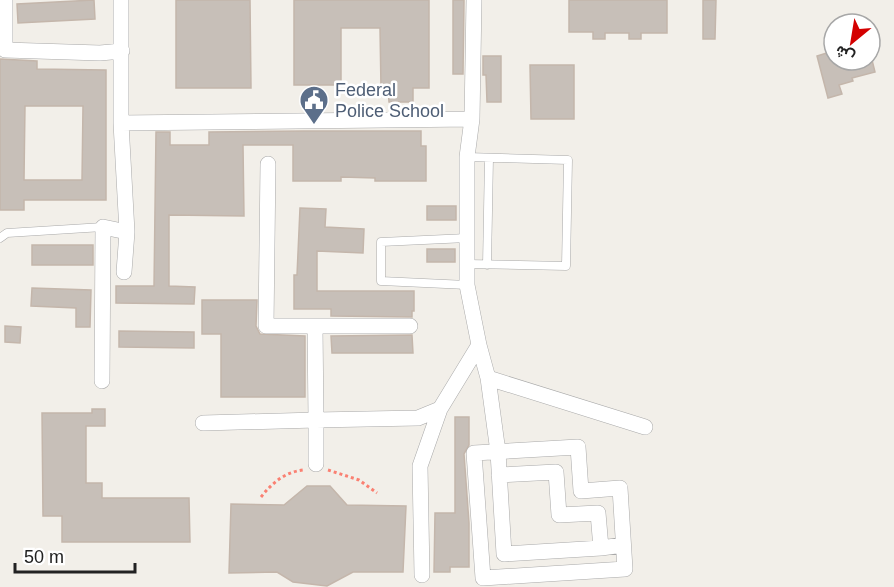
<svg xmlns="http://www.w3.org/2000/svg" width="894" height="587" font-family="Arial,Vazirmatn,sans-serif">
  <rect width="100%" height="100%" fill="#f2efe9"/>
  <path fill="#c7bfb8" stroke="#c4b6ab" stroke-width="1.5" fill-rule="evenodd" d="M94 0 95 19 18 23 17 4Z
    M176 0H250L251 88H176Z
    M294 0H429V88H413V102H389L388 88H381L380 28H341V85H294Z
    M453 0H464L463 74H453Z
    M569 0H667V33H641V39H629V33H605V39H593V32H569Z
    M703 0H716L715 39H703Z
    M830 52 832 60H872L875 72 852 78 853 81 839 85 842 94 828 98 817 56Z
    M483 56H501V102H487L486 75H483Z
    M0 59 37 61V69L106 70V200H24V210H0ZM25 106H83L82 180H24Z
    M530 65H574V119H531Z
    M303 131H421V146H426V181H375V178L341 177V181H293V145H243L244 216 169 215V286L195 287 194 304 116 303V286H154L156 132H170V145H209V132Z
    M427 206H456V220H427Z
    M300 208 326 209 325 227 364 229 363 253 317 251V291H414V311H412V317L331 316V309H294V275H297Z
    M32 245H93V265H32Z
    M427 249H455V262H427Z
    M32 288 91 290 90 327H76V308L31 306Z
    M202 300H257L256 326 260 334 305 336V397H221V334H202Z
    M5 326 21 327 20 343 5 342Z
    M119 331 194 332V348L119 347Z
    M412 335 413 353H332L331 336Z
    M92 409H105V426H86V483H102V498H189L190 542H62V516H43L42 413H92Z
    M455 417H469V445L464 454 469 523V567H450V572H434L435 513H455Z
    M307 486H330L347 505 406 506 403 572H353L327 586 293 582 277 572 229 573 231 504 284 505Z"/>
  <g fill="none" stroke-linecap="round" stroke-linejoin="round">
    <g stroke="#a9a9a9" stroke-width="9">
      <path id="lane" d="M0 238 7 233 103 227
        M467 238 381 242V281L467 285
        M467 264 566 266 568 160 467 157
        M487 265 489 158"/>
    </g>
    <g stroke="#a9a9a9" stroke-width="16">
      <path id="street" d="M5 0V50L100 53 122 51
        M121 0V123L127 232 124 272
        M474 0 472 119 467 157V285L479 345
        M121 123 472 119
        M268 164 266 326H315
        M410 326H315L316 420 418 418 440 409
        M488 378 498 452 504 554 601 548
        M102 381 103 227 127 232
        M203 423 316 420V464
        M578 447 581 491 620 488 625 569 483 578 474 453Z
        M499 475 556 472 559 515 598 513 601 548 623 545
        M422 575 420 466 440 409 479 345 488 378 645 427"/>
    </g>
    <path stroke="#fa8072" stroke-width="3" stroke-dasharray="3 3" stroke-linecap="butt" d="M328 470 359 480 377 493
      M261 497C272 483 285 472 303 470"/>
    <use href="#lane" stroke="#fff" stroke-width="8"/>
    <use href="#street" stroke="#fff" stroke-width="15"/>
  </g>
  <defs>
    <g id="civic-pin" transform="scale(1.5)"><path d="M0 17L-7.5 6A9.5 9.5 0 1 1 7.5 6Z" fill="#5c6f8a" stroke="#fff"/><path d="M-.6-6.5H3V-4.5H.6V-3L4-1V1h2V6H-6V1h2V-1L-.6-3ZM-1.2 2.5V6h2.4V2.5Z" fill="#fff"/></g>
  </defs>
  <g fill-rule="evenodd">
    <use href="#civic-pin" x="314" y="100"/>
  </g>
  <g text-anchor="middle" stroke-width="5" stroke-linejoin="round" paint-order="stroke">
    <g font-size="18" fill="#4e5e75" stroke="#fff" text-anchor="start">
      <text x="335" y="96">Federal<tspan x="335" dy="21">Police School</tspan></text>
    </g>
  </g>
  <g transform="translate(852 42) rotate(210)"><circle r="28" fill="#ffffff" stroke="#a7a7a7" stroke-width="1.5"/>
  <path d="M0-4.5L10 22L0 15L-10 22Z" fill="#d40000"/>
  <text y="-9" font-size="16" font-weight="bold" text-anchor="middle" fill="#222222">ش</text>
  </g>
  <path d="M15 563v9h120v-9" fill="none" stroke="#222222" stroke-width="3"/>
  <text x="24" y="563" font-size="18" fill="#222222" stroke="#ffffff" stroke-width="4.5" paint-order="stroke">50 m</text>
</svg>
